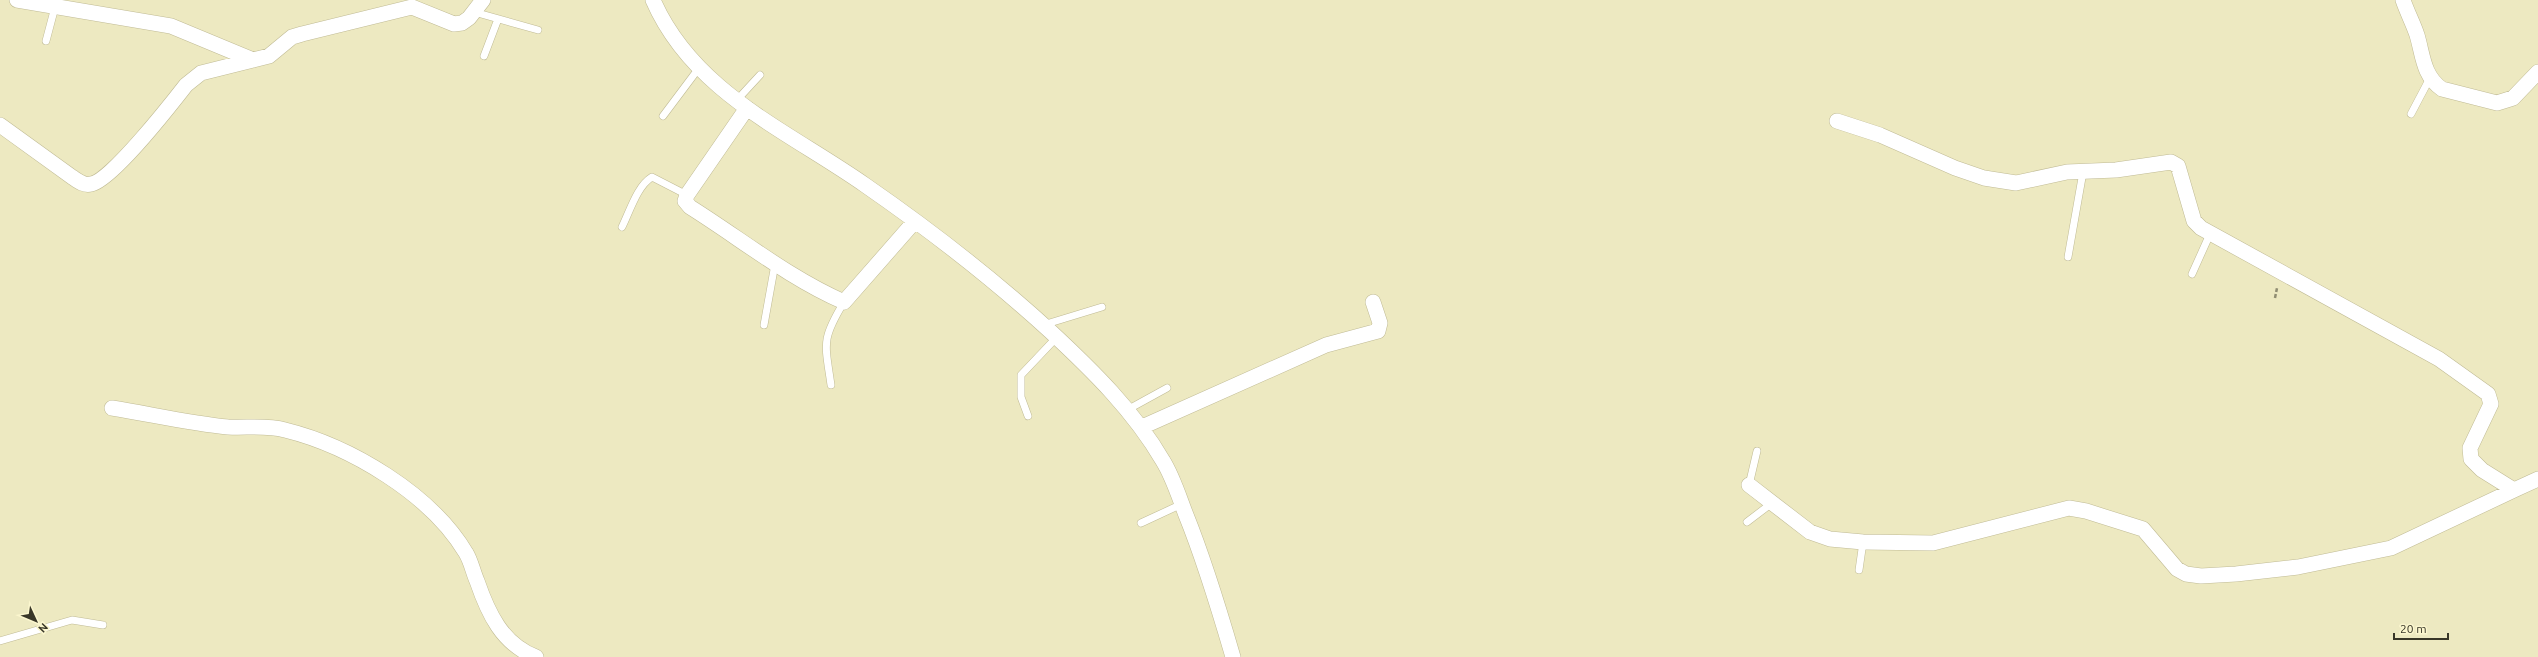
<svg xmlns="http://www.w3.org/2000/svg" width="2538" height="657" font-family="Ubuntu,sans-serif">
  <rect width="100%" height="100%" fill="#ede9c1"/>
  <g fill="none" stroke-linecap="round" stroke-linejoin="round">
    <g stroke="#c0bb95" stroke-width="8">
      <path id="lane" d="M474 12 538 30
        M46 41 55 7
        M484 56 498 19
        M736 101 760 75
        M2411 114 2430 78
        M663 116 699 68
        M622 227C630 211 637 186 652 177L687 195
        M2068 257 2083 172
        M2192 274 2210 234
        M764 325 775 264
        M1043 325 1102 307
        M831 385C825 343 821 340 844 302
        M1127 410 1167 388
        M1028 416 1021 397V375L1057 337
        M1749 485 1757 451
        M1747 522 1772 503
        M1141 523 1182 504
        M1859 570 1863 542
        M0 641 72 620 103 625"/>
    </g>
    <g stroke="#c0bb95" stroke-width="16">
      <path id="street" d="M17 0 171 26 253 60
        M653 0C693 92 788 131 865 185 930 230 992 278 1050 331 1092 370 1134 411 1163 461 1173 477 1179 497 1186 515 1205 562 1219 609 1233 657
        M2403 0C2407 12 2413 23 2417 35 2423 55 2423 76 2442 89L2497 103 2513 98 2538 72
        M747 108 687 195 685 201 690 207C741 239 789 278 844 302L915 221
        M1837 121 1880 135 1955 168 1984 178 2016 183 2067 172 2116 170 2171 162 2178 166 2194 221 2201 228 2439 359 2488 394 2491 404 2470 448 2471 459 2482 470 2514 490 2538 479
        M0 125 72 177C78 181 84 186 91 184 110 182 172 103 186 85L201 73 269 56 292 37 302 34 412 7 454 24 462 23 469 18 483 0
        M112 408C150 414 189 423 228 427 246 428 267 425 285 430 350 446 431 494 466 553 471 561 473 572 477 581 488 613 502 644 536 657
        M1142 427 1326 345 1378 331 1380 323 1373 302
        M1749 485 1810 532 1830 539 1863 542 1933 543 2069 508 2086 511 2143 529 2177 569 2186 574 2201 576 2236 574 2298 567 2391 548 2514 490"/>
    </g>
    <path stroke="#908d72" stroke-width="2.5" stroke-dasharray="4 2" stroke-linecap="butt" d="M2275 298 2277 288"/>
    <use href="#lane" stroke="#fff" stroke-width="7"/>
    <use href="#street" stroke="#fff" stroke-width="15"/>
  </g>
  <g transform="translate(36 621) rotate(134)" stroke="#fbf6ce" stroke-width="3" paint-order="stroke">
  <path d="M0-3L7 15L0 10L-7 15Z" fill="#383627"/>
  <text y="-6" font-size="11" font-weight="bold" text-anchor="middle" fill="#383627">N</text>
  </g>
  <path d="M2394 633v6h54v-6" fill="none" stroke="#383627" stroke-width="2"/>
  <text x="2400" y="633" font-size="12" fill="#383627" stroke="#fbf6ce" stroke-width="3" paint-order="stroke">20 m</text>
</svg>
